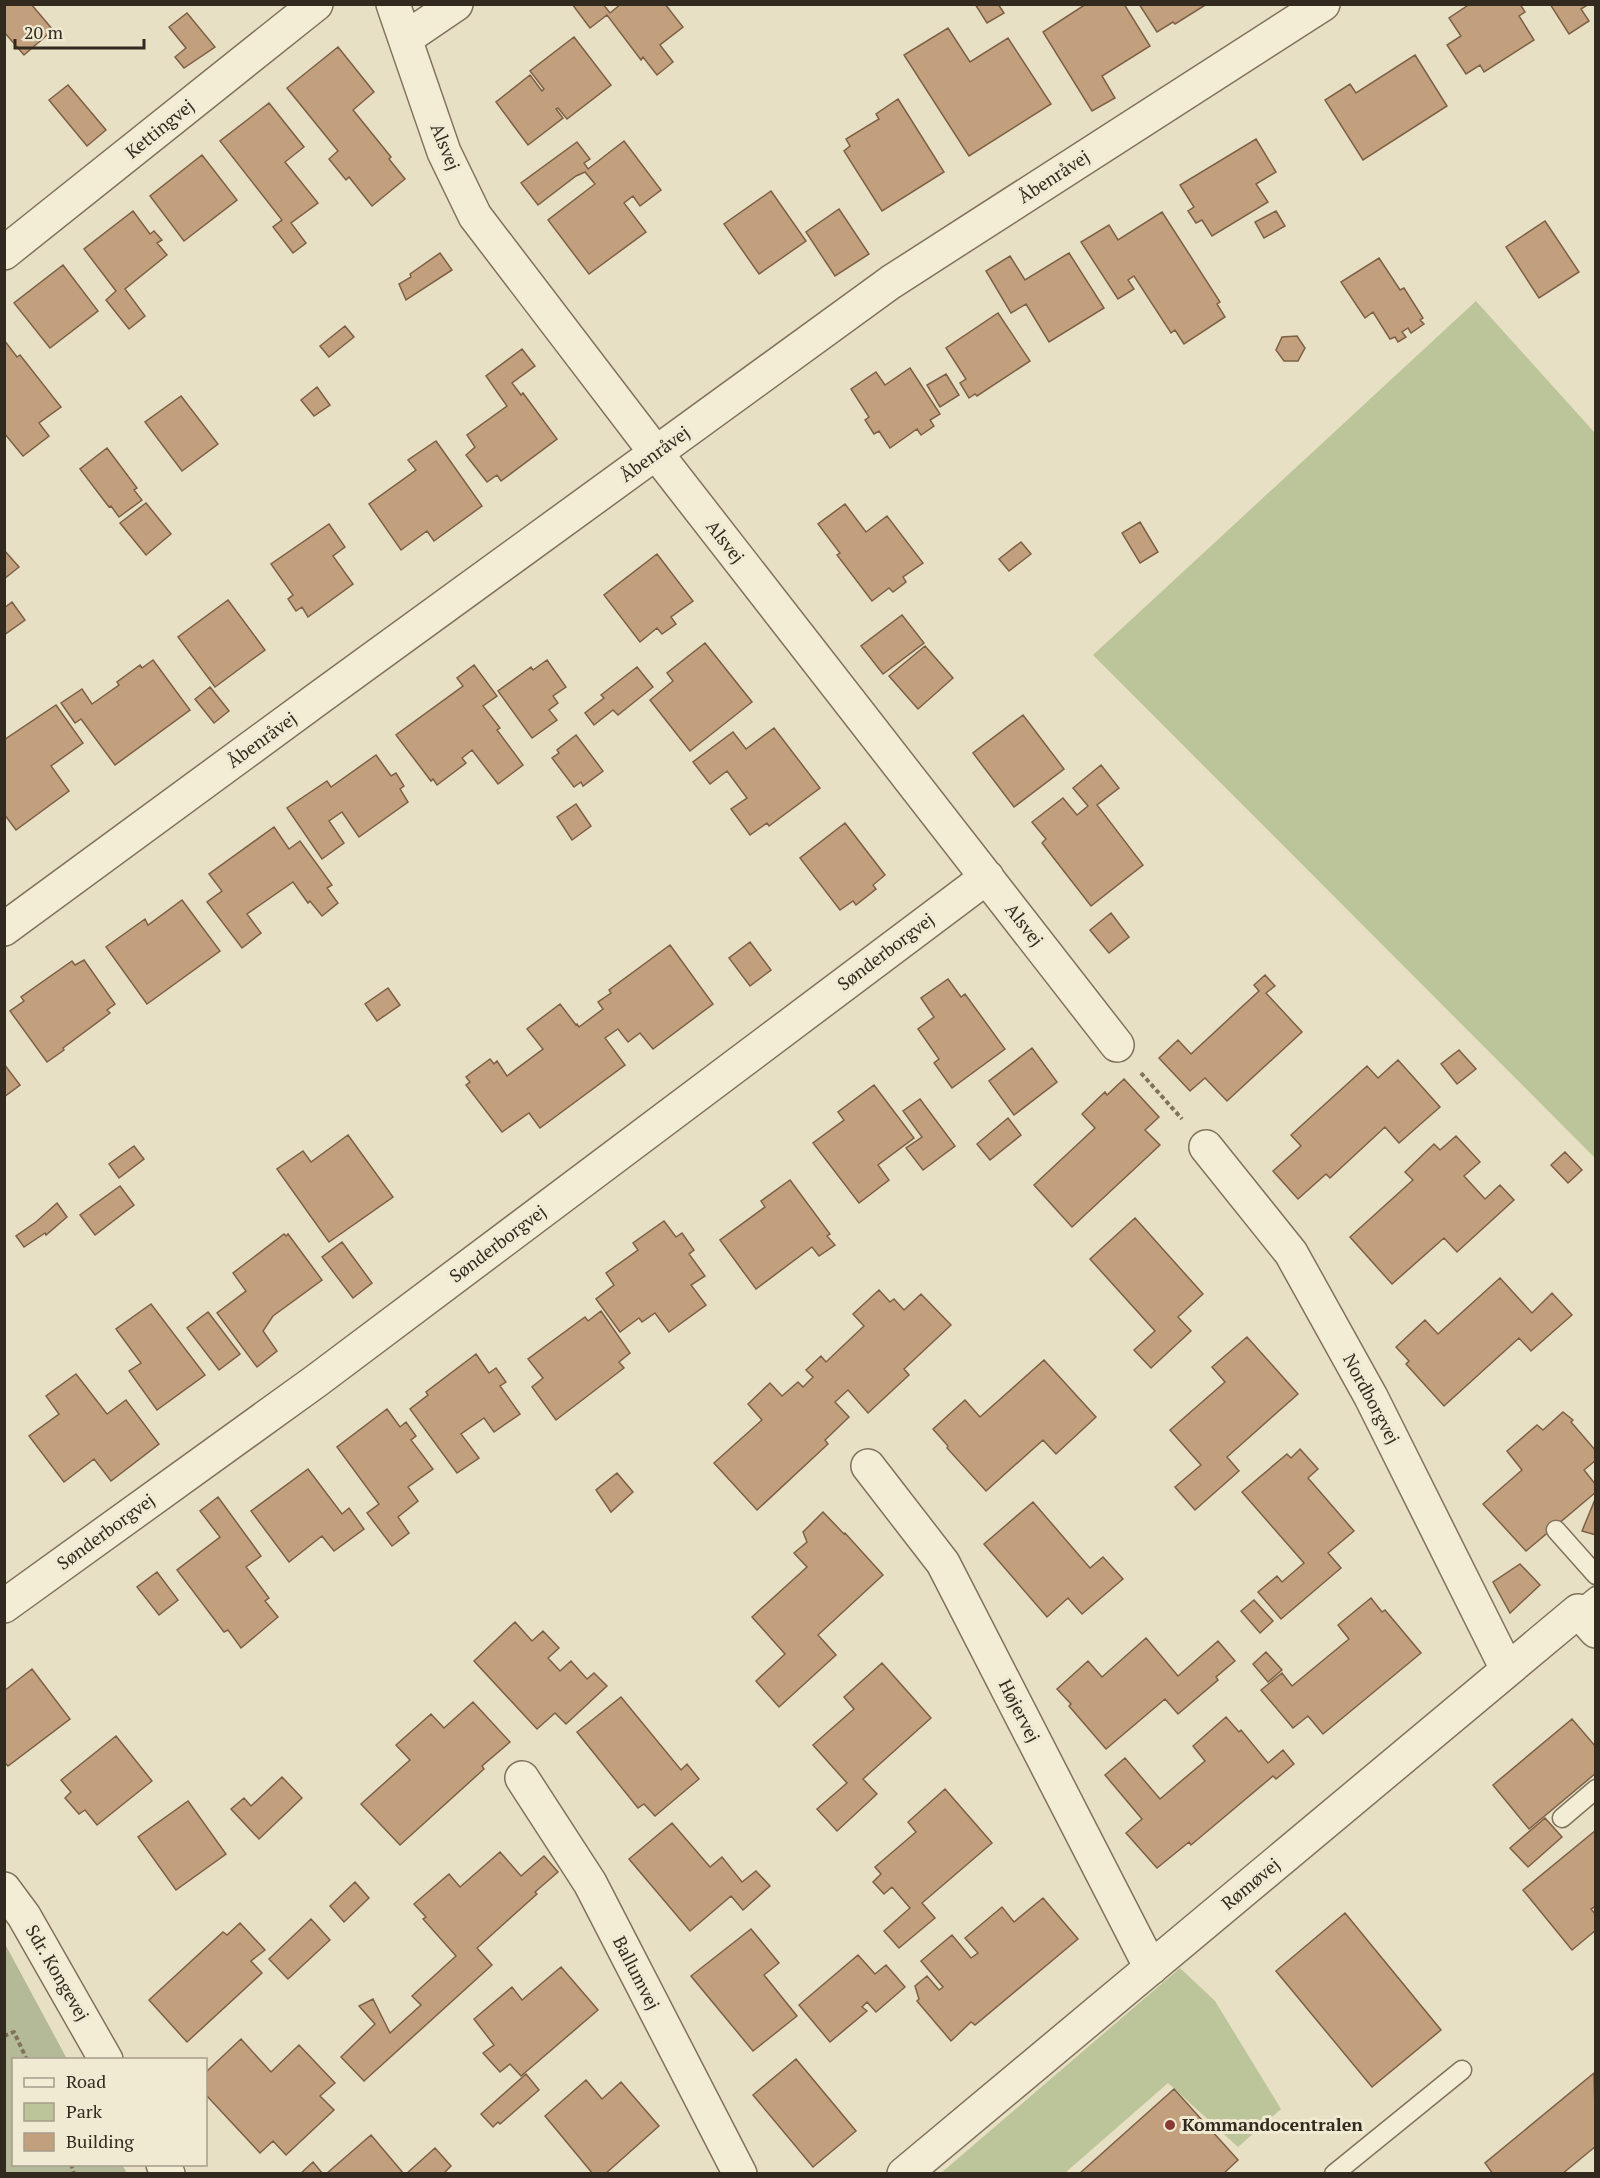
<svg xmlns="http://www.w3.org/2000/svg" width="1600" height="2178" font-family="'PT Serif',serif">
  <rect width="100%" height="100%" fill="#e8e0c4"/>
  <path fill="#bcc599" d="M1476 301 1595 433V1158L1093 655Z
    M1180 1968 1215 2001 1281 2109 1238 2147 1168 2083 1065 2173H941Z"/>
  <path fill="#b4ba98" d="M4 1942 67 2059 14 2060V2164L122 2165 127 2173H5Z"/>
  <path fill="#c2a07e" stroke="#7d6045" stroke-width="1.5" d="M4 4H31L53 30 24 55 4 32Z
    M572 4H603L610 13 621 4H665L683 27 660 45 673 62 657 75 643 57 641 60 607 15 590 28Z
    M975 4H998L1004 13 987 23Z
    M1086 4H1124L1150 46 1102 76 1115 98 1092 111 1043 32Z
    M1139 4H1207L1175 24 1173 22 1157 32Z
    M1470 4H1520L1525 12 1519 16 1534 40 1484 72 1480 65 1466 74 1447 45 1461 36 1449 18Z
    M1550 4H1589L1581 9 1589 21 1569 34Z
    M187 13 215 47 184 68 175 57 186 48 169 27Z
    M948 28 970 62 1008 38 1051 104 969 156 904 55Z
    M574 37 611 85 567 119 558 108 556 109 563 118 528 145 496 102 530 75 542 91 544 89 530 71Z
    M338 47 374 92 353 110 391 157 389 159 405 179 372 206 349 177 346 180 329 159 338 151 287 88Z
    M1415 55 1447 106 1363 160 1325 100 1350 84 1356 93Z
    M68 85 106 130 87 146 49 100Z
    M898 99 944 172 882 211 844 151 850 146 846 139 879 119 876 114Z
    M269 103 304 147 285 162 318 203 291 223 306 243 293 253 273 227 282 220 220 141Z
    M1256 139 1276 172 1256 184 1268 202 1212 236 1202 220 1196 223 1188 211 1194 207 1180 185Z
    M624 141 661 190 640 206 633 196 624 203 646 232 589 274 548 220 595 184 585 172 576 176 538 205 521 183 577 142 590 159 584 163 588 169Z
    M202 155 237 200 184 241 150 196Z
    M771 191 806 241 759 274 724 224Z
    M839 209 869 254 835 276 806 232Z
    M133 211 150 234 154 231 162 240 157 243 167 255 125 289 145 316 129 329 106 300 116 291 84 249Z
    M1276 211 1285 226 1264 238 1255 222Z
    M1162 212 1220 302 1217 304 1225 317 1184 344 1175 330 1171 333 1134 276 1128 280 1134 289 1118 299 1081 242 1109 225 1118 240Z
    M1545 221 1579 272 1539 298 1506 247Z
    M440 253 452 270 406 300 399 284 411 277 410 274Z
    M1069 253 1104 308 1049 342 1026 304 1011 313 986 271 1010 256 1025 280Z
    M1379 258 1400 290 1404 288 1423 318 1420 320 1424 324 1411 333 1408 328 1402 332 1406 337 1398 342 1395 337 1390 339 1373 312 1365 318 1341 282Z
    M63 265 98 311 50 348 14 303Z
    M998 313 1030 361 977 396 975 394 969 398 960 383 966 379 946 348Z
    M345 326 354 337 329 357 320 346Z
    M1297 336 1305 348 1298 361H1284L1276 350 1282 337Z
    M4 340 17 357 20 355 61 407 39 423 49 436 23 456 4 433Z
    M522 349 535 366 512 383 521 395 523 393 557 439 501 481 497 475 487 482 466 455 475 447 467 435 507 406 486 376Z
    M910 368 940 414 930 420 934 426 921 435 917 429 890 448 879 431 874 434 865 420 869 417 851 389 876 372 885 385Z
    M946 374 959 395 940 407 927 385Z
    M317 387 330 405 314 416 301 400Z
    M181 396 218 444 182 471 145 422Z
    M436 441 482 506 434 541 427 531 401 550 369 504 416 470 408 460Z
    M107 448 137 488 134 490 142 500 119 517 111 506 109 507 80 469Z
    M146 503 171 534 146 555 120 523Z
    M845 504 866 532 887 516 923 563 903 577 906 582 893 592 889 588 872 601 837 555 840 553 818 524Z
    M1140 522 1158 552 1140 563 1122 533Z
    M329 524 345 547 333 556 353 584 308 617 302 607 296 611 288 599 293 595 271 564Z
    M1021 542 1031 554 1009 571 999 559Z
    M4 550 19 567 4 579Z
    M657 554 693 601 671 617 676 624 662 634 657 628 640 642 604 595Z
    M228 600 265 650 215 687 178 637Z
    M12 602 25 620 4 635V608Z
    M902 615 924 643 883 674 861 646Z
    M705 643 752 702 690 751 650 700 673 681 667 673Z
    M925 646 953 678 918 709 889 676Z
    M153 660 190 710 115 765 81 719 75 723 61 703 82 689 92 704 119 685 117 682 140 665 142 668Z
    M547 660 566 687 553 696 558 703 549 710 557 720 532 738 498 691 531 667 533 670Z
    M474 665 497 696 483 706 500 728 497 730 523 765 498 784 472 750 462 758 466 763 437 785 433 779 431 781 396 735 463 686 457 678Z
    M637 667 653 687 618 715 613 710 594 725 585 713 604 698 601 695Z
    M210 687 229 711 214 723 195 699Z
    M56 705 83 743 51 766 69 791 16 830 4 814V740Z
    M1023 715 1064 769 1014 807 973 753Z
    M774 728 820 788 769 826 767 823 750 835 731 809 747 798 727 771 710 784 693 762 733 732 746 749Z
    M576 735 603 771 583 786 581 782 574 787 552 758 559 753 557 750Z
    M376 755 391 776 396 773 404 786 400 789 408 802 359 837 342 812 329 821 344 843 322 859 287 808 327 781 331 787Z
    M1101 765 1119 788 1097 805 1143 865 1091 906 1042 843 1046 839 1032 822 1063 798 1077 815 1088 806 1073 788Z
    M576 804 591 826 572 840 557 817Z
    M845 823 885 875 873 885 876 889 856 905 853 901 840 910 800 858Z
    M274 827 289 849 300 841 332 885 327 888 338 903 322 916 310 901 308 903 293 882 247 914 261 933 242 948 207 902 222 891 209 874Z
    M182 900 220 951 147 1004 106 947 145 919 148 925Z
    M1111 913 1129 937 1109 953 1090 930Z
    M750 942 771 970 750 986 729 958Z
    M670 945 713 1004 653 1049 640 1033 628 1042 618 1029 605 1038 625 1065 540 1128 529 1113 502 1132 466 1085 470 1082 466 1077 490 1059 494 1064 497 1061 507 1076 543 1049 527 1029 560 1004 576 1025 577 1024 579 1027 603 1009 598 1002 611 993 609 990Z
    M84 960 115 1004 107 1010 110 1013 63 1048 64 1050 47 1062 10 1011 24 1001 21 997 72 961 75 965Z
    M1265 975 1275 986 1266 993 1302 1032 1227 1101 1205 1078 1190 1091 1159 1058 1178 1040 1191 1054 1259 991 1254 985Z
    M948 979 961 997 965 994 1005 1049 952 1088 934 1063 939 1059 918 1029 934 1017 921 998Z
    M388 988 400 1005 377 1021 365 1004Z
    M1032 1048 1057 1082 1014 1115 989 1081Z
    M1459 1050 1476 1069 1457 1084 1441 1064Z
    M1398 1060 1440 1107 1399 1143 1385 1127 1330 1178 1326 1174 1298 1199 1273 1171 1301 1146 1291 1135 1367 1066 1378 1078Z
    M4 1064 20 1085 4 1097Z
    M1124 1079 1159 1117 1145 1130 1160 1145 1072 1227 1034 1185 1095 1128 1082 1114 1105 1092 1107 1095Z
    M874 1085 914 1138 878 1165 889 1180 859 1203 813 1143 844 1120 838 1112Z
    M920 1099 955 1146 923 1170 906 1148 922 1137 903 1111Z
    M1008 1118 1021 1135 990 1160 977 1144Z
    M348 1135 393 1197 329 1242 277 1169 303 1151 311 1162Z
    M1456 1136 1480 1162 1464 1176 1485 1199 1500 1185 1514 1200 1457 1252 1444 1238 1392 1284 1350 1237 1413 1180 1405 1172 1434 1144 1440 1150Z
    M134 1146 144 1159 119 1178 109 1164Z
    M1565 1152 1582 1170 1568 1183 1551 1165Z
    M790 1180 830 1234 827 1236 835 1245 819 1256 812 1247 756 1289 720 1240 765 1207 761 1201Z
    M120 1186 134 1205 95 1235 80 1215Z
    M57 1203 67 1217 46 1235 45 1233 24 1247 16 1236 36 1222Z
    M1135 1218 1203 1294 1178 1317 1191 1331 1151 1368 1134 1350 1155 1331 1090 1259Z
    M664 1221 676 1237 682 1233 694 1250 689 1254 705 1276 691 1285 706 1305 669 1332 655 1313 642 1322 639 1318 620 1332 596 1299 614 1285 606 1273 638 1250 633 1243Z
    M284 1234 286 1236 288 1234 322 1280 273 1316 263 1331 277 1351 257 1367 217 1313 246 1291 233 1273Z
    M342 1242 372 1283 353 1298 322 1257Z
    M1500 1278 1532 1313 1552 1293 1572 1315 1531 1351 1519 1338 1444 1406 1406 1364 1409 1361 1396 1347 1425 1320 1438 1334Z
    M879 1290 890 1302 894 1299 904 1310 921 1294 951 1325 904 1369 909 1375 868 1413 848 1390 835 1402 849 1417 825 1440 828 1444 757 1510 714 1463 762 1420 748 1404 770 1383 782 1396 798 1382 803 1387 813 1377 806 1370 821 1356 826 1362 864 1326 853 1314Z
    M151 1304 205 1375 157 1410 129 1371 141 1363 116 1329Z
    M601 1311 630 1353 619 1362 624 1368 556 1420 532 1387 543 1378 528 1359 585 1317 588 1321Z
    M208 1312 240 1354 219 1370 187 1328Z
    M1247 1337 1298 1394 1227 1457 1239 1471 1195 1510 1175 1487 1201 1465 1170 1430 1225 1382 1212 1367Z
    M476 1354 489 1373 496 1368 506 1382 500 1386 520 1414 494 1432 484 1418 461 1434 479 1458 457 1473 410 1409 428 1395 426 1392Z
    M1044 1360 1096 1417 1056 1454 1043 1440 986 1491 947 1448 948 1446 933 1429 965 1400 980 1417Z
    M76 1374 107 1414 126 1400 159 1444 111 1481 94 1459 64 1482 29 1436 59 1414 46 1396Z
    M387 1409 400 1427 406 1422 416 1436 411 1440 433 1469 408 1487 418 1501 398 1517 409 1533 392 1546 367 1513 379 1504 337 1447Z
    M1563 1412 1573 1420 1571 1422 1596 1451V1460L1584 1470 1596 1485V1492L1526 1551 1483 1504 1522 1470 1507 1451 1537 1425 1543 1430Z
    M1300 1449 1318 1469 1308 1478 1354 1531 1328 1553 1341 1568 1281 1619 1258 1592 1277 1576 1282 1582 1304 1563 1242 1492 1287 1454 1291 1458Z
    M308 1469 342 1514 349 1508 364 1529 334 1551 322 1536 289 1562 251 1511Z
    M617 1473 633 1492 611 1512 596 1490Z
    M218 1497 261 1556 246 1567 269 1598 265 1601 278 1617 241 1648 228 1630 224 1632 177 1570 220 1537 200 1511Z
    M1596 1497V1535L1582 1531Z
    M1033 1502 1090 1568 1103 1557 1123 1579 1082 1614 1068 1598 1047 1617 984 1544Z
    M823 1512 844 1534 845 1533 883 1575 818 1635 836 1655 779 1707 756 1681 785 1654 752 1617 807 1567 794 1553 807 1542 803 1532Z
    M1520 1564 1540 1585 1510 1613 1493 1582Z
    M157 1572 178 1600 159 1615 137 1587Z
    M1371 1598 1382 1612 1385 1610 1421 1653 1323 1734 1308 1716 1293 1728 1261 1690 1282 1673 1292 1686 1349 1639 1338 1625Z
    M1254 1600 1273 1621 1260 1633 1241 1611Z
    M515 1622 532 1641 543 1631 559 1648 548 1658 560 1671 571 1661 587 1679 594 1673 607 1686 566 1724 555 1713 537 1729 474 1661Z
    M1146 1638 1178 1676 1218 1641 1235 1661 1216 1677 1218 1680 1178 1714 1165 1699 1106 1749 1069 1706 1071 1704 1057 1689 1088 1661 1102 1677Z
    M1266 1652 1282 1670 1268 1682 1253 1664Z
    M882 1663 931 1718 863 1779 877 1794 837 1831 817 1809 847 1783 813 1745 854 1709 844 1697Z
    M32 1669 70 1719 8 1766 4 1762V1691Z
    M621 1697 681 1770 687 1764 699 1779 655 1816 644 1804 638 1808 577 1732Z
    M473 1702 510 1742 482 1766 484 1769 400 1845 361 1804 410 1760 396 1745 431 1714 444 1728Z
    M1226 1717 1239 1732 1241 1730 1268 1763 1283 1750 1294 1764 1276 1779 1273 1776 1191 1845 1189 1842 1157 1868 1126 1833 1142 1819 1105 1775 1125 1758 1160 1799 1205 1761 1193 1746Z
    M1572 1719 1596 1747V1773L1529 1829 1493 1785Z
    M116 1736 152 1781 97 1825 85 1810 79 1814 65 1798 71 1792 61 1780Z
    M282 1777 302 1798 259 1839 231 1809 244 1798 251 1806Z
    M945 1789 992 1843 922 1903 935 1918 899 1948 884 1931 910 1908 892 1887 884 1894 873 1882 881 1874 875 1867 916 1832 908 1822Z
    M188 1801 226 1854 176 1890 138 1837Z
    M1545 1818 1562 1837 1528 1867 1510 1848Z
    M672 1823 710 1867 722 1857 742 1882 756 1871 770 1886 743 1910 731 1896 690 1931 629 1859Z
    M1596 1830V1906L1591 1909 1596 1915V1930L1572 1950 1523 1890Z
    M500 1852 521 1876 544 1856 558 1872 535 1892 537 1894 477 1948 492 1965 364 2081 341 2057 375 2024 359 2006 373 1999 390 2033 421 2005 412 1996 456 1956 423 1919 426 1917 414 1904 449 1874 460 1887Z
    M355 1882 369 1898 344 1922 330 1906Z
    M1043 1898 1078 1939 975 2025 971 2022 951 2041 917 2001 919 1999 915 1986 927 1976 939 1990 943 1987 921 1961 952 1935 971 1958 978 1953 965 1938 1002 1907 1014 1922Z
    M1345 1913 1441 2030 1372 2087 1276 1971Z
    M311 1919 330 1940 288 1979 269 1959Z
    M240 1923 265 1950 251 1961 262 1973 187 2042 149 2000 223 1932 227 1935Z
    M751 1929 779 1963 764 1975 797 2016 753 2051 691 1976Z
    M858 1955 875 1974 886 1965 905 1987 876 2012 867 2002 862 2007 867 2011 830 2042 799 2005Z
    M561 1967 598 2010 521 2076 510 2064 500 2072 483 2053 494 2045 474 2019 512 1987 522 2000Z
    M241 2039 271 2072 299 2045 335 2083 320 2096 334 2110 286 2155 273 2141 260 2153 206 2095V2072Z
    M796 2059 856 2131 813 2167 753 2095Z
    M1594 2073 1596 2146 1562 2174H1493L1485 2163Z
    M526 2074 539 2090 500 2124 498 2122 493 2127 481 2114Z
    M586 2080 602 2099 621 2082 659 2126 605 2174H593L545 2116Z
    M1174 2089 1238 2160 1223 2174H1079Z
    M371 2135 404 2174H326Z
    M435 2148 451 2166 443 2174H406Z
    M313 2162 323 2174H300Z"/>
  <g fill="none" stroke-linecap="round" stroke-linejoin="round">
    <g stroke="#80725c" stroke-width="21">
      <path id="lane" d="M1556 1530 1596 1575
        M1578 1611 1596 1596
        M1562 1818 1596 1789
        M1334 2174 1462 2070"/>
    </g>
    <g stroke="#80725c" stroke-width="36">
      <path id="street" d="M393 4 444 152 475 216 656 453 1117 1045
        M406 38 456 4
        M4 253 316 4
        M4 929 316 700 891 282 1323 4
        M1206 1147 1291 1253 1371 1397 1507 1669
        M868 1466 943 1563 1151 1968
        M4 1606 316 1381 987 877
        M522 1778 590 1883 740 2174
        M4 1889 24 1916 106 2060
        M163 2164 168 2174
        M904 2174 1578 1611 1596 1631"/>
    </g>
    <path stroke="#80725c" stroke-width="4" stroke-dasharray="4.5 3" stroke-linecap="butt" d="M1141 1073 1182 1119
      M4 2036 14 2032 27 2060
      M71 2164 74 2174"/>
    <use href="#lane" stroke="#f4edd6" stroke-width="18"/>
    <use href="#street" stroke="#f4edd6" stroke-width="33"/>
  </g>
  <circle fill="#883a34" stroke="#f1ead2" stroke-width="2" cx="1170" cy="2125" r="6"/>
  <g text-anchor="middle" stroke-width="6" stroke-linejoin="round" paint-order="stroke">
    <g font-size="18" fill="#322a1f" stroke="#f1ead2">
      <text transform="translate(160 129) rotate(-39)" y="6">Kettingvej</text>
      <text transform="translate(445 147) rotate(68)" y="6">Alsvej</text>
      <text transform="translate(1054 177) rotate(-33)" y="6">Åbenråvej</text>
      <text transform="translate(655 454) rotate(-36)" y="6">Åbenråvej</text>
      <text transform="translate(725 542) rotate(52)" y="6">Alsvej</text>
      <text transform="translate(262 740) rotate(-36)" y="6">Åbenråvej</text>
      <text transform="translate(1024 925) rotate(52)" y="6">Alsvej</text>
      <text transform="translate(886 952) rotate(-37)" y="6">Sønderborgvej</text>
      <text transform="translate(498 1244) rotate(-37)" y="6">Sønderborgvej</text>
      <text transform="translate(1371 1399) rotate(62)" y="6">Nordborgvej</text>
      <text transform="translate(106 1532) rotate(-36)" y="6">Sønderborgvej</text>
      <text transform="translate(1019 1711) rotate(63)" y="6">Højervej</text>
      <text transform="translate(1251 1884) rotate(-40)" y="6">Rømøvej</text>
      <text transform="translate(57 1973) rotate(60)" y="6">Sdr. Kongevej</text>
      <text transform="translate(636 1973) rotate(63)" y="6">Ballumvej</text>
    </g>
    <g font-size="18" font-weight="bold" fill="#322a1f" stroke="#f1ead2" text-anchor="start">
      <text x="1182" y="2131">Kommandocentralen</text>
    </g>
  </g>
  <rect width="1600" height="2178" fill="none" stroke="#322a1f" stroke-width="12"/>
  <rect x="12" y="2058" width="195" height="108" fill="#f1ead2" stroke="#a59d8a" stroke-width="1.5"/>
  <rect x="24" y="2078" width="30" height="9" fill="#f4edd6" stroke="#a59d8a" stroke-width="1.5"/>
  <text x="66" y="2088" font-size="18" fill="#322a1f">Road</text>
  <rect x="24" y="2103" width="30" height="18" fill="#bcc599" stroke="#a59d8a" stroke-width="1.5"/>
  <text x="66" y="2118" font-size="18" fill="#322a1f">Park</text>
  <rect x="24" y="2133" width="30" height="18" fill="#c2a07e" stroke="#a59d8a" stroke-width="1.5"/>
  <text x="66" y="2148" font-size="18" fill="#322a1f">Building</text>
  <path d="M15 39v9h129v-9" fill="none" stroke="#322a1f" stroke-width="3"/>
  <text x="24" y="39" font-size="18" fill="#322a1f" stroke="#f1ead2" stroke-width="4.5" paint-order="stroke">20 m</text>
</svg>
